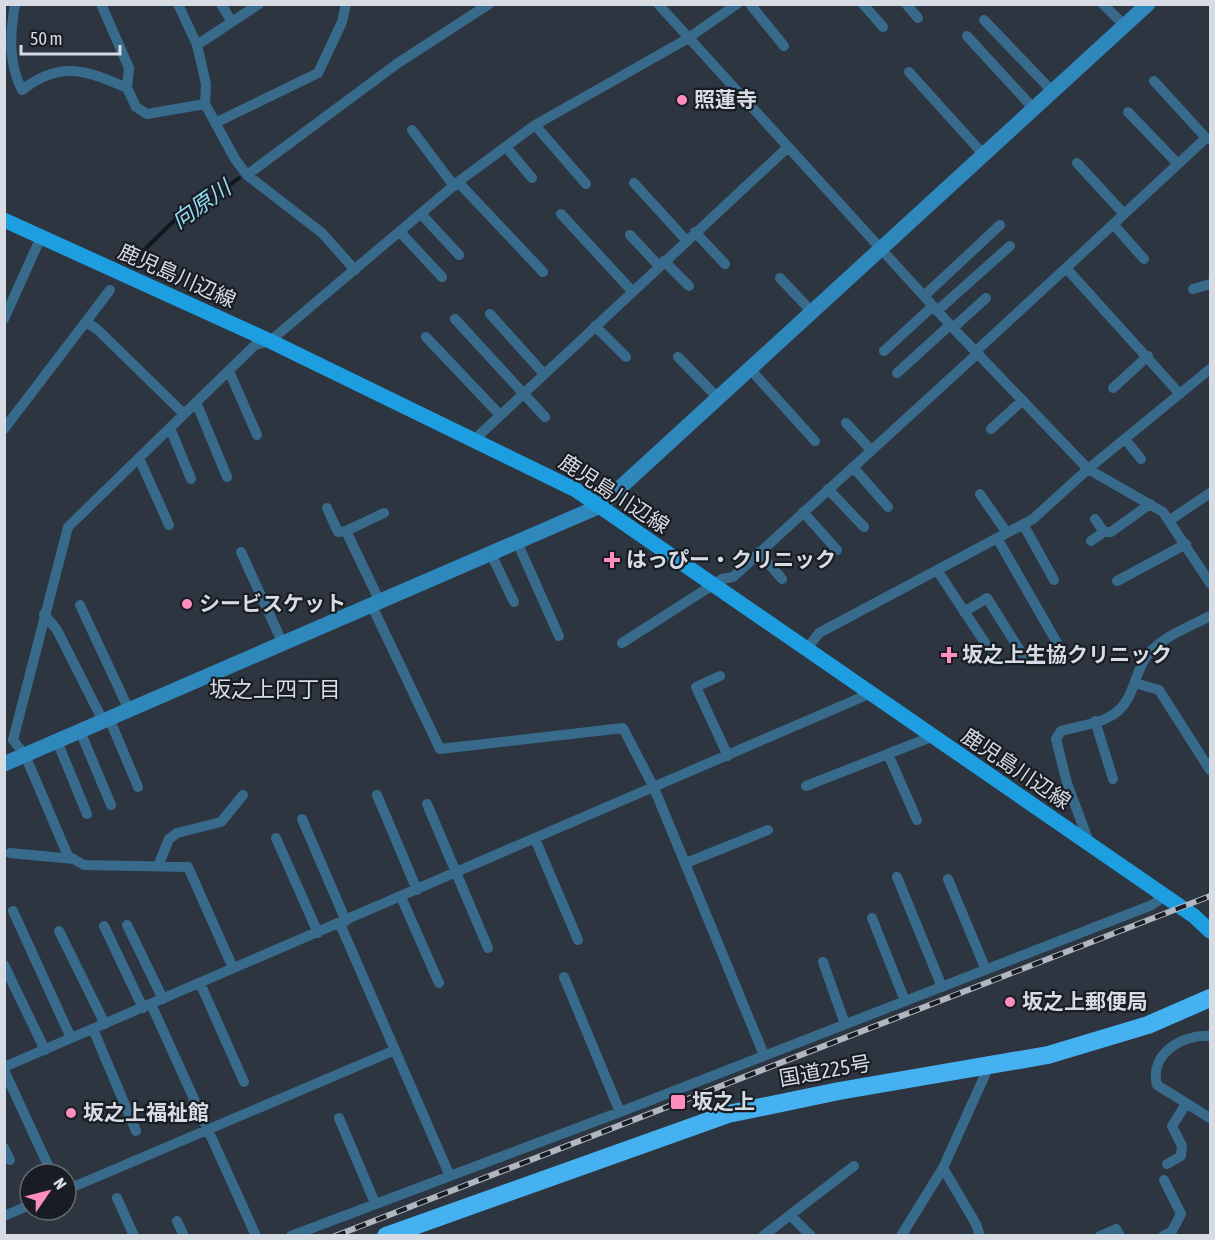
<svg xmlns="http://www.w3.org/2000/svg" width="1215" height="1240" font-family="'Asap Condensed','Noto Sans JP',sans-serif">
  <rect width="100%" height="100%" fill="#2d3541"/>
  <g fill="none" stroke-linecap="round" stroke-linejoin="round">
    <path stroke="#0c1a1e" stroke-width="4" d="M138 256 184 211 218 194 239 178"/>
    <path stroke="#386b8b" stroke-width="10" d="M15 4C10 34 8 63 22 90 60 60 86 70 127 88
      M101 4 129 68 127 88 136 107 147 114 205 104
      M178 4 197 45 206 84 205 104 235 159 247 175 322 233 355 270
      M221 4 232 22
      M658 4 953 328 1088 469 1163 512 1210 583
      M750 4 784 46
      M863 4 883 27
      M906 4 918 18
      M1103 4 1125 26
      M984 20 1053 92
      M967 36 1034 109
      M197 45 259 4
      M909 72 984 155
      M1154 81 1206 138
      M1128 112 1178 164
      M215 123 318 73 342 22 346 4
      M535 125 586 184
      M412 130 454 186
      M506 147 532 178
      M1077 163 1124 214
      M247 175 398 63 489 4
      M458 182 543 272
      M634 183 686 240
      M421 214 459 255
      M561 214 632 291
      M1113 224 1144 259
      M400 232 442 277
      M695 232 725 264
      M630 235 659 266
      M664 261 689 286
      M1066 268 1206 138 1210 139
      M780 278 812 312
      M1193 289 1210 284
      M924 296 1000 225
      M937 311 1010 246
      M490 314 544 374
      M4 319 41 237
      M455 319 545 417
      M86 322 98 330 184 414
      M595 326 626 357
      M953 328 986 298
      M426 337 500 415
      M884 351 933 306
      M975 352 1066 268 1180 394
      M678 357 718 398
      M750 369 815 441
      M229 371 257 435
      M897 373 950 325
      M1113 388 1148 356
      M196 402 227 477
      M846 423 871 450
      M170 428 191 479
      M4 429 110 290
      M991 429 1023 400
      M475 439 787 148
      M1125 439 1141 459
      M139 458 169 525
      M853 467 888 507
      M828 489 864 527
      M980 494 1007 533
      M327 508 338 532 346 531 380 602
      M803 512 837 550
      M1095 519 1104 532
      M1170 520 1210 493
      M1023 524 1054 580
      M346 531 384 513
      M997 538 1060 648
      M1091 541 1104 532H1111L1150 504
      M517 542 559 636
      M241 552 283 644
      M759 552 782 579
      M491 554 514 602
      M937 570 995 658
      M1117 581 1186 544
      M80 605 129 710
      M372 606 440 749 623 728 654 788 764 1055
      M964 612 987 598 1024 657
      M44 614 57 630 103 721
      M622 643 722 579 733 577 977 354
      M806 650 819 633 1033 519 1088 469 1210 369
      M720 676 696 687 728 756
      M1135 683 1159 690 1210 770
      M109 718 138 787
      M1095 721 1113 779
      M80 731 111 805
      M57 741 87 814
      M888 754 917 820
      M806 786 931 737
      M377 795 417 890
      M427 804 488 948
      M302 819 346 921
      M276 838 318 933
      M535 839 578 940
      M1090 845 1067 783 1056 739 1061 731C1078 726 1100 724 1114 714 1132 702 1134 679 1143 662 1156 638 1188 628 1210 616
      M10 853 74 859
      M686 863 768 830
      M158 866 169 839 177 833 221 822 243 795
      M897 877 942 987
      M948 879 986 970
      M401 897 439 983
      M13 911 71 1038
      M872 918 905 1001
      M340 924 449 1174
      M127 925 163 999
      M104 926 143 1008
      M59 931 105 1024
      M823 962 845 1024
      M4 965 45 1050
      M233 968 188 867 84 865 68 856 25 755 13 740 68 527 255 345 270 341 458 182 535 125 687 39 737 4
      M564 977 620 1112
      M200 983 244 1082
      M151 1004 256 1236
      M93 1029 136 1131
      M1210 1036C1182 1034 1149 1054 1157 1085L1210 1118
      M4 1067 869 694
      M4 1070 52 1174
      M339 1118 375 1203
      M4 1148 10 1160
      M1167 1164 1181 1156 1182 1146 1172 1126 1186 1104
      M943 1168 976 1224 980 1236
      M66 1190 395 1050
      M117 1198 134 1236
      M790 1215 854 1166
      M4 1216 30 1205
      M177 1221 184 1236
      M291 1236 620 1112 1152 905 1165 896
      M763 1236 790 1215 811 1236
      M901 1236 943 1168 989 1066
      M1100 1236 1116 1229 1120 1236
      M1163 1236 1172 1231 1181 1214 1164 1180"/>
    <path stroke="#2f88bc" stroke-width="15" d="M4 764 600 506 1148 4"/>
    <path stroke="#1d9ee1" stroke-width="15" d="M4 220 270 341 576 490 1194 916 1210 931"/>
    <path stroke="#46b1f1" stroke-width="18" d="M386 1236 728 1114 839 1091 1048 1055 1148 1025 1210 998"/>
    <g stroke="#b1b7c0" stroke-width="6">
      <path id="rail" d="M335 1236 1210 896"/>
    </g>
    <use href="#rail" stroke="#191c22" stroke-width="4" stroke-dasharray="11" stroke-linecap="butt"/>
  </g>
  <g fill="#fd8ebf" stroke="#191c22" stroke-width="2">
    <circle cx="682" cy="100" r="6"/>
    <path d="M609 551h6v6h6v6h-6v6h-6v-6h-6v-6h6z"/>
    <circle cx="187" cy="604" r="6"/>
    <path d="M946 646h6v6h6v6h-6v6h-6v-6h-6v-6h6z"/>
    <circle cx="1010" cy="1002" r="6"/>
    <rect x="670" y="1094" width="16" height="16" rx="3"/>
    <circle cx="71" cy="1113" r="6"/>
  </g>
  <g text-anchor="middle" stroke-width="4.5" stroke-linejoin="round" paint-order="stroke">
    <g font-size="21" font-weight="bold" fill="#d7dce4" stroke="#191c22" text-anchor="start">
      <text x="694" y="107">照蓮寺</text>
      <text x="626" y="567">はっぴー・クリニック</text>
      <text x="199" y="611">シービスケット</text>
      <text x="962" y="662">坂之上生協クリニック</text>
      <text x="1022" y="1009">坂之上郵便局</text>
      <text x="692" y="1109">坂之上</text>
      <text x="83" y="1120">坂之上福祉館</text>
    </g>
    <g font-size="21" fill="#d7dce4" stroke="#191c22">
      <text transform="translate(177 276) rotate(24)" y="7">鹿児島川辺線</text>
      <text transform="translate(614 494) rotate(33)" y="7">鹿児島川辺線</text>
      <text transform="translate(1016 769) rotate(34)" y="7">鹿児島川辺線</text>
      <text transform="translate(825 1071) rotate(-10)" y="7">国道225号</text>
    </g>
    <g font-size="22" font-style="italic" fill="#91ddf5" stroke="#191c22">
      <text transform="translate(201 204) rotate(-35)" y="8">向原川</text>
    </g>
    <g font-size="22" fill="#d7dce4" stroke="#191c22">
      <text x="275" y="697">坂之上四丁目</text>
    </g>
  </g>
  <rect width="1215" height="1240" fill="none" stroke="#d7dce4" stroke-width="12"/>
  <g transform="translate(48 1192) rotate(55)"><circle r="28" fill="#191c22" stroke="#656970" stroke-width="1.5"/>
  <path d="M0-4.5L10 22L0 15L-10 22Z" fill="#fd8ebf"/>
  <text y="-9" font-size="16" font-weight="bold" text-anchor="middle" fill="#d7dce4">N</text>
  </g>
  <path d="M21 45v9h99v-9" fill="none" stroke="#d7dce4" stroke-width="3"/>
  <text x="30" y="45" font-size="18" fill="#d7dce4" stroke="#191c22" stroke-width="4.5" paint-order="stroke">50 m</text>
</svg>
